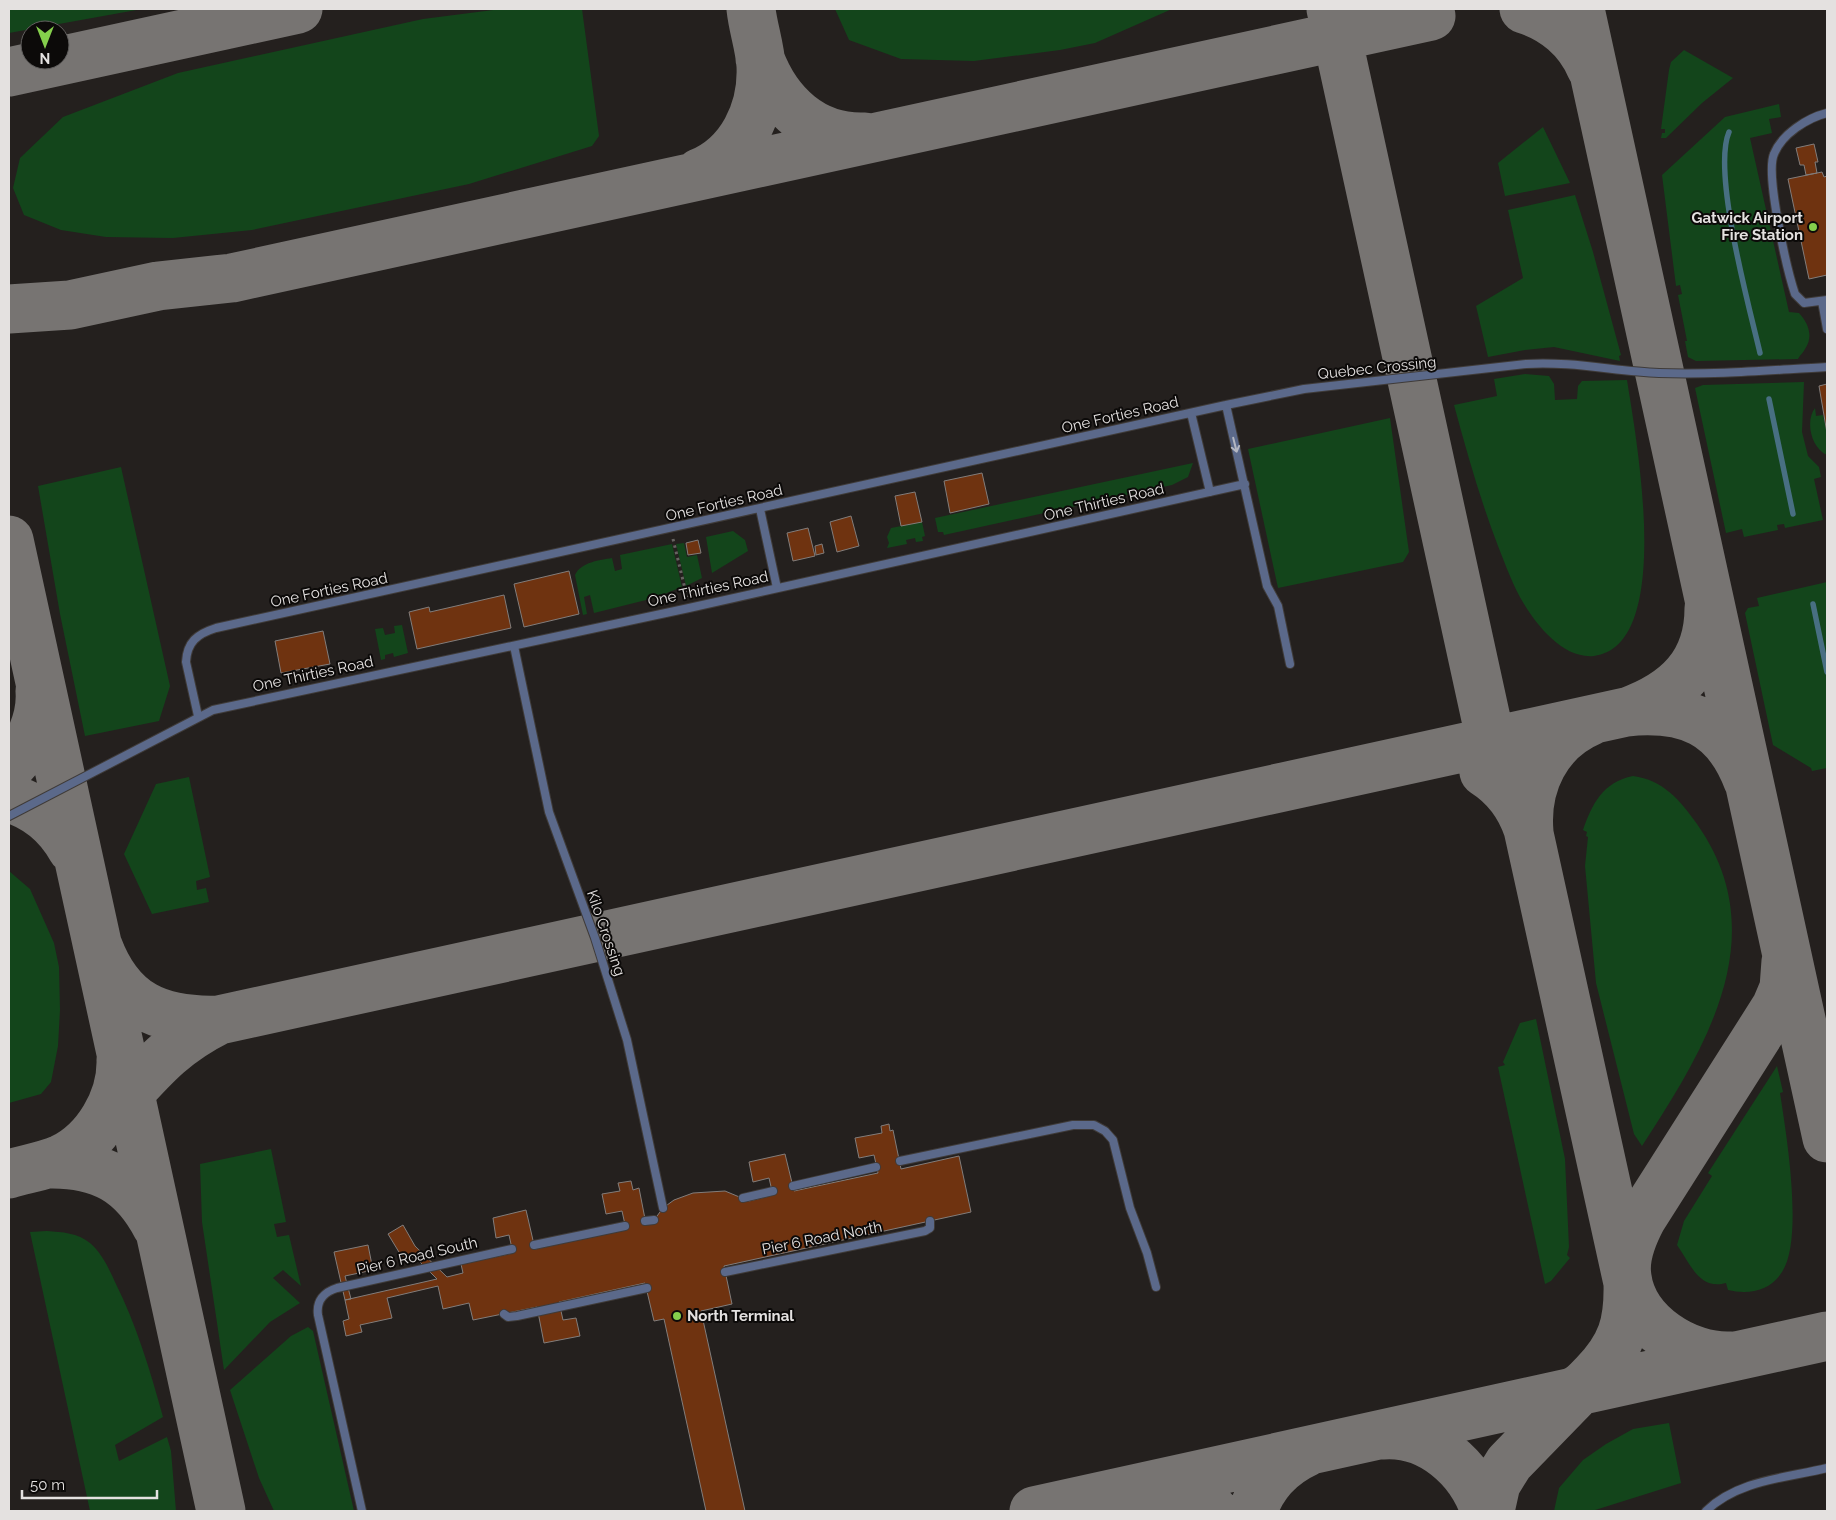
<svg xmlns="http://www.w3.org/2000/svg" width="1836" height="1520" font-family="Raleway,sans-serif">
  <rect width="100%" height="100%" fill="#24201e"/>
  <path fill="#13451b" d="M9 9H142L9 33Z
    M501 9H582L599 136 592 146 469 184 252 230 173 238 106 237 61 230 24 215 13 188 20 158 63 117 178 73 423 19Z
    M835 9H1172L1095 43 1060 50 974 61 901 59 849 40Z
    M1684 50 1733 78 1702 103 1666 138H1661L1662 133H1665V129H1661L1669 70 1671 62Z
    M1779 104 1781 117 1769 119 1772 133 1750 138 1789 312 1799 313C1808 323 1814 336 1805 349 1803 353 1800 355 1798 359L1696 361 1688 357 1685 341H1687L1678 295 1682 294 1680 285 1676 286 1662 175 1725 117Z
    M1543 127 1570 183 1505 196 1498 163Z
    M1575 195 1593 252 1621 355 1619 356 1620 361 1554 347 1525 350 1488 357 1476 306 1523 278 1508 210Z
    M1525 374 1549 376 1554 384 1555 400 1577 399 1578 386 1582 381 1627 380C1635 432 1676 646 1594 656 1564 659 1538 627 1524 604 1513 586 1506 566 1498 546 1480 499 1467 453 1454 405L1497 396 1494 379Z
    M1804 382 1802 432 1808 456 1819 467 1821 477 1814 479 1823 520 1785 528 1784 524 1777 525 1778 530 1744 537 1742 529 1726 533 1695 388 1703 385Z
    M1815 408 1816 416 1823 415 1827 433V455C1811 448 1805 421 1815 408Z
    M1390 418 1409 552 1403 562 1278 588 1248 449Z
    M1193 463 1188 477 1172 485 944 535 943 532H938L935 518Z
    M121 467 170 686 159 721 85 736 60 614 38 486Z
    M922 522 925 536 922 537 923 541 916 542 915 538 906 540 907 544 887 548 889 543 887 537 891 528Z
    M733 531 745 540 748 551 712 573 706 537Z
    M684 543 687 557 697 555 702 578 686 586 676 544Z
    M672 544 682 587 654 598 594 613 590 595 584 597 587 614 583 615 575 575C581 562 600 560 612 558L615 571 622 569 620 555Z
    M1827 582V768L1812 771 1811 768 1773 745 1745 613 1748 608 1759 606 1757 598Z
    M402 625 408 653 394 657 393 653 385 655V659L381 660 375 629 383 628 385 635 395 633 394 626Z
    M1633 776C1663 780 1680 800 1697 824 1776 936 1705 1049 1642 1146L1634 1134 1596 983 1585 866 1588 837 1586 836 1587 832 1583 830C1592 804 1603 782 1633 776Z
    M189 777 210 877 196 881 197 890 206 888 209 902 152 914 124 854 156 784Z
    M9 871 30 889 54 943 59 967 60 1010 58 1046 51 1082 41 1094 9 1103Z
    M1536 1019 1565 1159 1569 1247 1567 1255 1570 1258 1551 1281 1545 1284 1498 1067 1505 1065 1503 1062 1520 1023Z
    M1777 1066 1783 1092 1780 1093C1786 1132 1804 1239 1782 1272 1770 1291 1749 1295 1728 1290L1726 1283C1699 1290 1691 1265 1677 1245L1684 1221 1712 1176 1708 1173Z
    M271 1149 286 1222 274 1224 277 1237 289 1235 301 1286 283 1270 273 1278 300 1303 270 1322 224 1370 202 1222 200 1164Z
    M47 1231C62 1232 78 1233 90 1243 102 1253 109 1269 115 1282 137 1326 150 1370 163 1417L115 1445 119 1461 167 1437 171 1451 176 1511H90L30 1232Z
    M308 1327 313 1331 354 1511H274L259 1478 230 1390 291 1336Z
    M1669 1423 1681 1483 1592 1511H1554L1559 1488 1583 1460 1606 1444 1633 1429Z"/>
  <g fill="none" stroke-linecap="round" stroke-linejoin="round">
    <path stroke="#486f82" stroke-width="5.5" d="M1729 132C1712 172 1749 306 1760 353
      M1769 399 1793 514
      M1813 604 1827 672"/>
    <path stroke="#777472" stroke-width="49" d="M1331 9 1495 760 1502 782 1510 794
      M1524 9C1554 18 1579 39 1591 68
      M1580 9 1827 1138
      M760 59C777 104 813 139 865 137
      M9 72 298 9
      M699 173C741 156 763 111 761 66 760 47 753 28 751 9
      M9 309 70 305 158 286 232 278 1431 16
      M9 540 221 1511
      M1627 712C1677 694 1709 664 1709 608
      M9 768C28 749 42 719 40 691
      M1484 772C1506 786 1520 805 1528 829L1628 1283C1629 1323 1622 1346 1594 1375 1586 1383 1581 1390 1569 1393
      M9 798C36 806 58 824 72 849
      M1529 832C1525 785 1546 740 1591 721
      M98 946C120 1005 159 1022 219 1020L1626 712C1686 706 1726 722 1748 781
      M113 1111C150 1071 169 1045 219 1020
      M49 1164C100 1163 133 1181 157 1227
      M9 1174C26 1169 45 1166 61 1159 97 1142 122 1099 121 1060
      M1731 1356C1687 1358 1633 1324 1627 1277 1624 1258 1633 1235 1642 1218L1776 1007 1784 988 1786 961
      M1382 1435C1430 1431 1471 1468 1485 1511
      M1145 1487C1171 1487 1195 1495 1214 1511
      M1034 1511 1827 1336
      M1253 1511C1262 1484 1281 1464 1307 1452
      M1490 1511 1496 1484 1509 1463 1579 1391"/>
  </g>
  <path fill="#6f3310" stroke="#827d7b" d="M1814 144 1818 162H1815L1817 173 1806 175 1804 165H1800L1796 148Z
    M1822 172 1824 177 1827 176V275L1809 279 1788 179Z
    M1827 384V433L1819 386Z
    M982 473 989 504 950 513 944 481Z
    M915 492 922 522 901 526 895 496Z
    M851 516 859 546 837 552 830 522Z
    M808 528 815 556 793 561 787 533Z
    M698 540 701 553 688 555 686 543Z
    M822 544 824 553 816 555 815 546Z
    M569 571 579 614 524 627 514 584Z
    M504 595 511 628 417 649 409 612 429 607 430 612Z
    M323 631 330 664 281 673 275 641Z
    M889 1124 890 1131 893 1130 901 1169 959 1156 971 1212 724 1266 732 1304 701 1311 745 1511H706L664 1319 654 1321 645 1283 559 1302 563 1320 576 1318 580 1336 544 1343 537 1307 473 1320 469 1303 443 1309 438 1286 387 1298 392 1318 360 1325 362 1332 346 1336 343 1321 349 1319 345 1300 437 1279 414 1256 405 1262 388 1234 403 1225 415 1246 447 1277 463 1273 461 1264 513 1253 509 1235 496 1238 493 1218 526 1210 535 1249 626 1229 622 1211 606 1214 602 1194 620 1191 618 1183 631 1181 633 1190 639 1188 646 1224 654 1220 663 1208 674 1200 693 1193 725 1191 749 1201 773 1195 769 1178 753 1182 749 1162 785 1154 794 1191 878 1173 874 1155 859 1158 855 1138 882 1133 881 1126Z
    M368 1245 373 1270 345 1276 351 1299 345 1300 334 1252Z"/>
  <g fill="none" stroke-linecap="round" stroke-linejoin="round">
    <g stroke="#3f3b39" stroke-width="10">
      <path id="lane" d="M1827 113C1807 118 1782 134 1774 154 1765 174 1787 270 1795 294L1804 303 1827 300
        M1822 301 1827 329
        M1226 405 1267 586 1278 606 1290 664
        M1191 413 1210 492
        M760 509 777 588
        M514 646 549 812 595 938 627 1040 663 1208
        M198 716 186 662C187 642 197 634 216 628L1226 405 1304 389 1526 364C1570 361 1615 371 1659 373 1715 375 1771 370 1827 367
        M9 816 213 710 689 608 1245 484
        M900 1161 1073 1125H1094L1105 1131 1113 1140 1130 1208 1147 1253 1156 1287
        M793 1186 876 1167
        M743 1198 773 1191
        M645 1221 654 1220
        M534 1245 625 1226
        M725 1272 925 1231 930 1228V1221
        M504 1314 508 1317 517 1316 647 1288
        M362 1511 318 1315C316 1301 324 1292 337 1288L512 1249
        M1706 1511C1738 1480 1786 1478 1827 1468"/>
    </g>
    <path stroke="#666361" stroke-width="3" stroke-dasharray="2.5 4" stroke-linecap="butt" d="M673 539 687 597"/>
    <use href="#lane" stroke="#5b698a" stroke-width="8"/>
  </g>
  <defs><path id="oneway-shaft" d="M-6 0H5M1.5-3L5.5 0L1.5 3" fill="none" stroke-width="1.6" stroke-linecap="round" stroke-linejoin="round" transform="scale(1.25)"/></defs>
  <use stroke="#b4b7c2" href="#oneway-shaft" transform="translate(1235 445) rotate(76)"/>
  <g fill="#85cf4c" stroke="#0c0a09" stroke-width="2">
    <circle cx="1813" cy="227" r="5"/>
    <circle cx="677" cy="1316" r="5"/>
  </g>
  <g text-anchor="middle" stroke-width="4" stroke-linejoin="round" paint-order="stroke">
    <g font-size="15" font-weight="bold" fill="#e4e1e0" stroke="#0c0a09" text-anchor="end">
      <text x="1803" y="223">Gatwick Airport<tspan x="1803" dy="17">Fire Station</tspan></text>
      <text x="687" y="1321" text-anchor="start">North Terminal</text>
    </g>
    <g font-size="15" fill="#e4e1e0" stroke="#0c0a09">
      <text transform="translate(1377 368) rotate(-6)" y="5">Quebec Crossing</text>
      <text transform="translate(1120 415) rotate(-13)" y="5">One Forties Road</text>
      <text transform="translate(1104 502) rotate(-13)" y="5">One Thirties Road</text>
      <text transform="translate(724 503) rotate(-13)" y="5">One Forties Road</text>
      <text transform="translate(708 589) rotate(-12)" y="5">One Thirties Road</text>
      <text transform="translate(329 590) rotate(-12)" y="5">One Forties Road</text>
      <text transform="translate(313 674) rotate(-12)" y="5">One Thirties Road</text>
      <text transform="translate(606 933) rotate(71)" y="5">Kilo Crossing</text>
      <text transform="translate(822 1238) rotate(-11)" y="5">Pier 6 Road North</text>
      <text transform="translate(417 1256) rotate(-13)" y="5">Pier 6 Road South</text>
    </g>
  </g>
  <rect width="1836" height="1520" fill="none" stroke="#e4e1e0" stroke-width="20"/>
  <g transform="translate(45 45) rotate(180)"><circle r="24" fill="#0c0a09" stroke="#62605f"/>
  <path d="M0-4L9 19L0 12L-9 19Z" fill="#85cf4c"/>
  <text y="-8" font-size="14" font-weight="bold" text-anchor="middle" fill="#e4e1e0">N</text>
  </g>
  <path d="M22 1490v8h135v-8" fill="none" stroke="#e4e1e0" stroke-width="2.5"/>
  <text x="30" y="1490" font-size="15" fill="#e4e1e0" stroke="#0c0a09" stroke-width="4" paint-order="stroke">50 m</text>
</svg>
